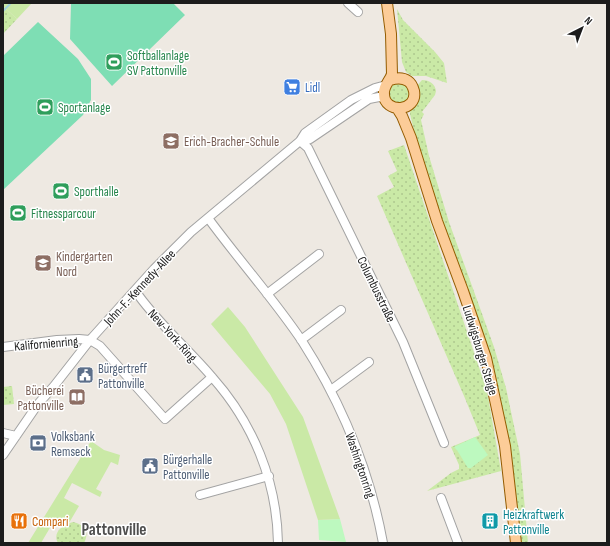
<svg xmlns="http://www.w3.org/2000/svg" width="610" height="546" font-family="'Sofia Sans Condensed',sans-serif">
  <defs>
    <pattern id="grass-dots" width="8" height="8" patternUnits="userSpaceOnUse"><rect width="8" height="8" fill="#cae9a6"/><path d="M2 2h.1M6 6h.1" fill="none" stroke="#adc78e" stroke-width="1.8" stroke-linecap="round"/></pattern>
  </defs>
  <rect width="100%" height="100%" fill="#eee9e2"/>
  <path fill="url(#grass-dots)" d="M3 6 17 19 3 34Z
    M397 9 403 20 435 52 444 63 447 83 426 76H412L406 72 402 62Z
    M422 80C430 80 435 84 436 91L435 95 422 112 424 114 421 120 429 156 449 222 494 347 506 388 520 454 528 543H519L508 444 417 143 410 114C410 109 414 107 415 102 418 94 414 87 422 80Z
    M398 81 409 85 410 97 404 103H396L390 98 389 90 394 83Z
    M404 145 487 391 501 471 427 491 451 473 459 469V465L451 447 480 435 464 396 377 196 394 187 388 176 397 171 388 151Z
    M12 386 14 404 3 405V387Z
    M73 522C84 524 90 532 84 543H58C52 532 63 525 73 522Z"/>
  <path fill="#bdf9bf" d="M475 437 488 455 471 468H468C463 461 460 453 454 447Z
    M340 519 346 542 319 540 318 520Z"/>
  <path fill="#cae9a6" d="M3 3H32L17 19 3 6Z
    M228 307 245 327 303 417 340 519 318 520 286 424 270 394 211 324Z
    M91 441 104 450 120 455 118 465 111 462 96 489 102 492 100 497 72 483 64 498 79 506 69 523 54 521 41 543H28Z"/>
  <path fill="#7edeb4" d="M71 3H173L185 15 112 86 70 39Z
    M38 22 78 59 91 79V100L83 115 3 190V56Z"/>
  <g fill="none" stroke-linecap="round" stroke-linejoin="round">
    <path stroke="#a1d2dc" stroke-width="2" d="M3 11 10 4"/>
    <g stroke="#a3a3a3" stroke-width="10">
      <path id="minor" d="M348 3 358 12
        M300 141 308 148 403 342 444 443
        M300 141H306L310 139 369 99 379 97 384 98
        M208 218C238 259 273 298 302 341 341 402 370 472 383 543
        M134 292 139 296C161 326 188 349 212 377 253 423 277 481 278 543
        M267 294 319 254
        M301 340 341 310
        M3 347 57 340 79 339 90 340 100 346 165 419 212 377
        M331 390 369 362
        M3 433 16 436
        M3 455 38 404 54 386 90 340 154 269 191 232 300 141 305 133 351 100 375 88 386 85
        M200 495 269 476
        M441 498 458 543"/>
    </g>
    <g stroke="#945c00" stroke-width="12">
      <path id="major" d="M387 3 391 34 392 74C390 81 383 86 384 94 384 114 418 112 414 91 413 87 411 83 408 81 402 77 396 78 390 80
        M397 108 402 116 411 138 437 221 463 291 486 358 505 446 516 543"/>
    </g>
    <use href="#minor" stroke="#fff" stroke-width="8"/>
    <use href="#major" stroke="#fccc98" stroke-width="10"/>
  </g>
  <defs>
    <g id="stadium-square" transform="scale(0.9)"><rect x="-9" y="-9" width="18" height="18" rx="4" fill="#2e9e5b" stroke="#fff"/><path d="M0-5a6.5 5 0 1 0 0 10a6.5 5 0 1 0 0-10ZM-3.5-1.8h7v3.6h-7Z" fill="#fff"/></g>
    <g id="supermarket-square" transform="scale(0.9)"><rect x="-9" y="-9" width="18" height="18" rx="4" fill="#3f7fe0" stroke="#fff"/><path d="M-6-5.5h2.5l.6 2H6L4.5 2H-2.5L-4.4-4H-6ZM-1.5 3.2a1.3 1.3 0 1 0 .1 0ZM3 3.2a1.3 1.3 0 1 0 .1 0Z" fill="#fff"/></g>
    <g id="school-square" transform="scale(0.9)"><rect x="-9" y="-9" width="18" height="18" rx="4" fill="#8d6e63" stroke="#fff"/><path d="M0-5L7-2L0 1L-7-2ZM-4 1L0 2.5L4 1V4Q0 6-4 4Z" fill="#fff"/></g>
    <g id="civic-square" transform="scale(0.9)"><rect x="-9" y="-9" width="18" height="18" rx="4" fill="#5c6f8a" stroke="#fff"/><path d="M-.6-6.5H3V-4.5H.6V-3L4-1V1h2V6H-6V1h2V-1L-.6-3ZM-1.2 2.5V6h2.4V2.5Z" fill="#fff"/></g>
    <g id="library-square" transform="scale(0.9)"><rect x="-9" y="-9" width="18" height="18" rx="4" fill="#8d6e63" stroke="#fff"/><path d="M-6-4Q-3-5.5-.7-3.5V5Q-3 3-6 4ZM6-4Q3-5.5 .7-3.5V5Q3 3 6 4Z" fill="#fff"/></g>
    <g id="bank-square" transform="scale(0.9)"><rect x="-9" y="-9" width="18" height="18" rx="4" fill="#5c6f8a" stroke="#fff"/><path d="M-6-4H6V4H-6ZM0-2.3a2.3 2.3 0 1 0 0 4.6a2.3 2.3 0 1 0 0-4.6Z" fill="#fff"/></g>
    <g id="restaurant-square" transform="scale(0.9)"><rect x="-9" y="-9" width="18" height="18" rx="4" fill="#e8710a" stroke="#fff"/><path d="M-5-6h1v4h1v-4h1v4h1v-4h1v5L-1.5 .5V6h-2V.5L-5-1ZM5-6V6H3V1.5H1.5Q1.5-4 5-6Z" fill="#fff"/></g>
    <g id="building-square" transform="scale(0.9)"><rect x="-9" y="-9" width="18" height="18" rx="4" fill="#0f9aa8" stroke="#fff"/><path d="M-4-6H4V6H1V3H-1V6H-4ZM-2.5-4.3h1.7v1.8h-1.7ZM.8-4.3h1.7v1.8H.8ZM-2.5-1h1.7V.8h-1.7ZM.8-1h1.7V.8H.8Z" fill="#fff"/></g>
  </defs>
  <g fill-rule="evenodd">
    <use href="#stadium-square" x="114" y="62"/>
    <use href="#supermarket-square" x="292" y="87"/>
    <use href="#stadium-square" x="45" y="107"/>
    <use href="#school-square" x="171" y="141"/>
    <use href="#stadium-square" x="61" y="191"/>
    <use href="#stadium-square" x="18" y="213"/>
    <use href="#school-square" x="43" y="263"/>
    <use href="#civic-square" x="85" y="375"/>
    <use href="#library-square" x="77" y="397"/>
    <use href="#bank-square" x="38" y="443"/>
    <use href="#civic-square" x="150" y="466"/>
    <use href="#restaurant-square" x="19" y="521"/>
    <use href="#building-square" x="490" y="521"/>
  </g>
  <g text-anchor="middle" stroke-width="3" stroke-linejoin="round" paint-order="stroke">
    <g font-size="13" fill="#27864d" stroke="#fff" text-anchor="start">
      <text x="127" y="60">Softballanlage<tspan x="127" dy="15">SV Pattonville</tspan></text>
      <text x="58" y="112">Sportanlage</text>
      <text x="74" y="196">Sporthalle</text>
      <text x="31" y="218">Fitnessparcour</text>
    </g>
    <g font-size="13" fill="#366cbe" stroke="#fff" text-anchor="start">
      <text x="305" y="92">Lidl</text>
    </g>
    <g font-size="13" fill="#785e54" stroke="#fff" text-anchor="start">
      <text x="184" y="146">Erich-Bracher-Schule</text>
      <text x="56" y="261">Kindergarten<tspan x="56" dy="15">Nord</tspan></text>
      <text x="64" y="395" text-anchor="end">Bücherei<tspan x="64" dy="15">Pattonville</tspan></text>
    </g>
    <g font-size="13" fill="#1c1c1c" stroke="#fff">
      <text transform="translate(139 287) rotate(-47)" y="5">John-F.-Kennedy-Allee</text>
      <text transform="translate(377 289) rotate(64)" y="5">Columbusstraße</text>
      <text transform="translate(173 335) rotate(48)" y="5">New-York-Ring</text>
      <text transform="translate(46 343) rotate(-5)" y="5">Kalifornienring</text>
      <text transform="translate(481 350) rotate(73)" y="5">Ludwigsburger Steige</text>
      <text transform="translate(361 465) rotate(71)" y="5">Washingtonring</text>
    </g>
    <g font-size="13" fill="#4e5e75" stroke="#fff" text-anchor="start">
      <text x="98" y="373">Bürgertreff<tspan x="98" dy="15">Pattonville</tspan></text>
      <text x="51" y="441">Volksbank<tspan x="51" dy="15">Remseck</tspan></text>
      <text x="163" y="464">Bürgerhalle<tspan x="163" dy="15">Pattonville</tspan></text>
    </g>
    <g font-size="13" fill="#0d838f" stroke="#fff" text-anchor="start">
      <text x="503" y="519">Heizkraftwerk<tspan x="503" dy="15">Pattonville</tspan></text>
    </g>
    <g font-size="13" fill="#c56008" stroke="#fff" text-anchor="start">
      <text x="32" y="526">Compari</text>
    </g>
    <g font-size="17" font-weight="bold" fill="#4f4f4f" stroke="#fff">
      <text x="114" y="535">Pattonville</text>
    </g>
  </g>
  <rect width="610" height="546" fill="none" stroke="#1c1c1c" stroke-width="8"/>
  <g transform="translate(582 28) rotate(42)" stroke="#ffffff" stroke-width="3" paint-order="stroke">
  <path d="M0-3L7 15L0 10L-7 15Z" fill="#1c1c1c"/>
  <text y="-6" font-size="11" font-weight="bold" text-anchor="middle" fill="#1c1c1c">N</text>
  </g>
</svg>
